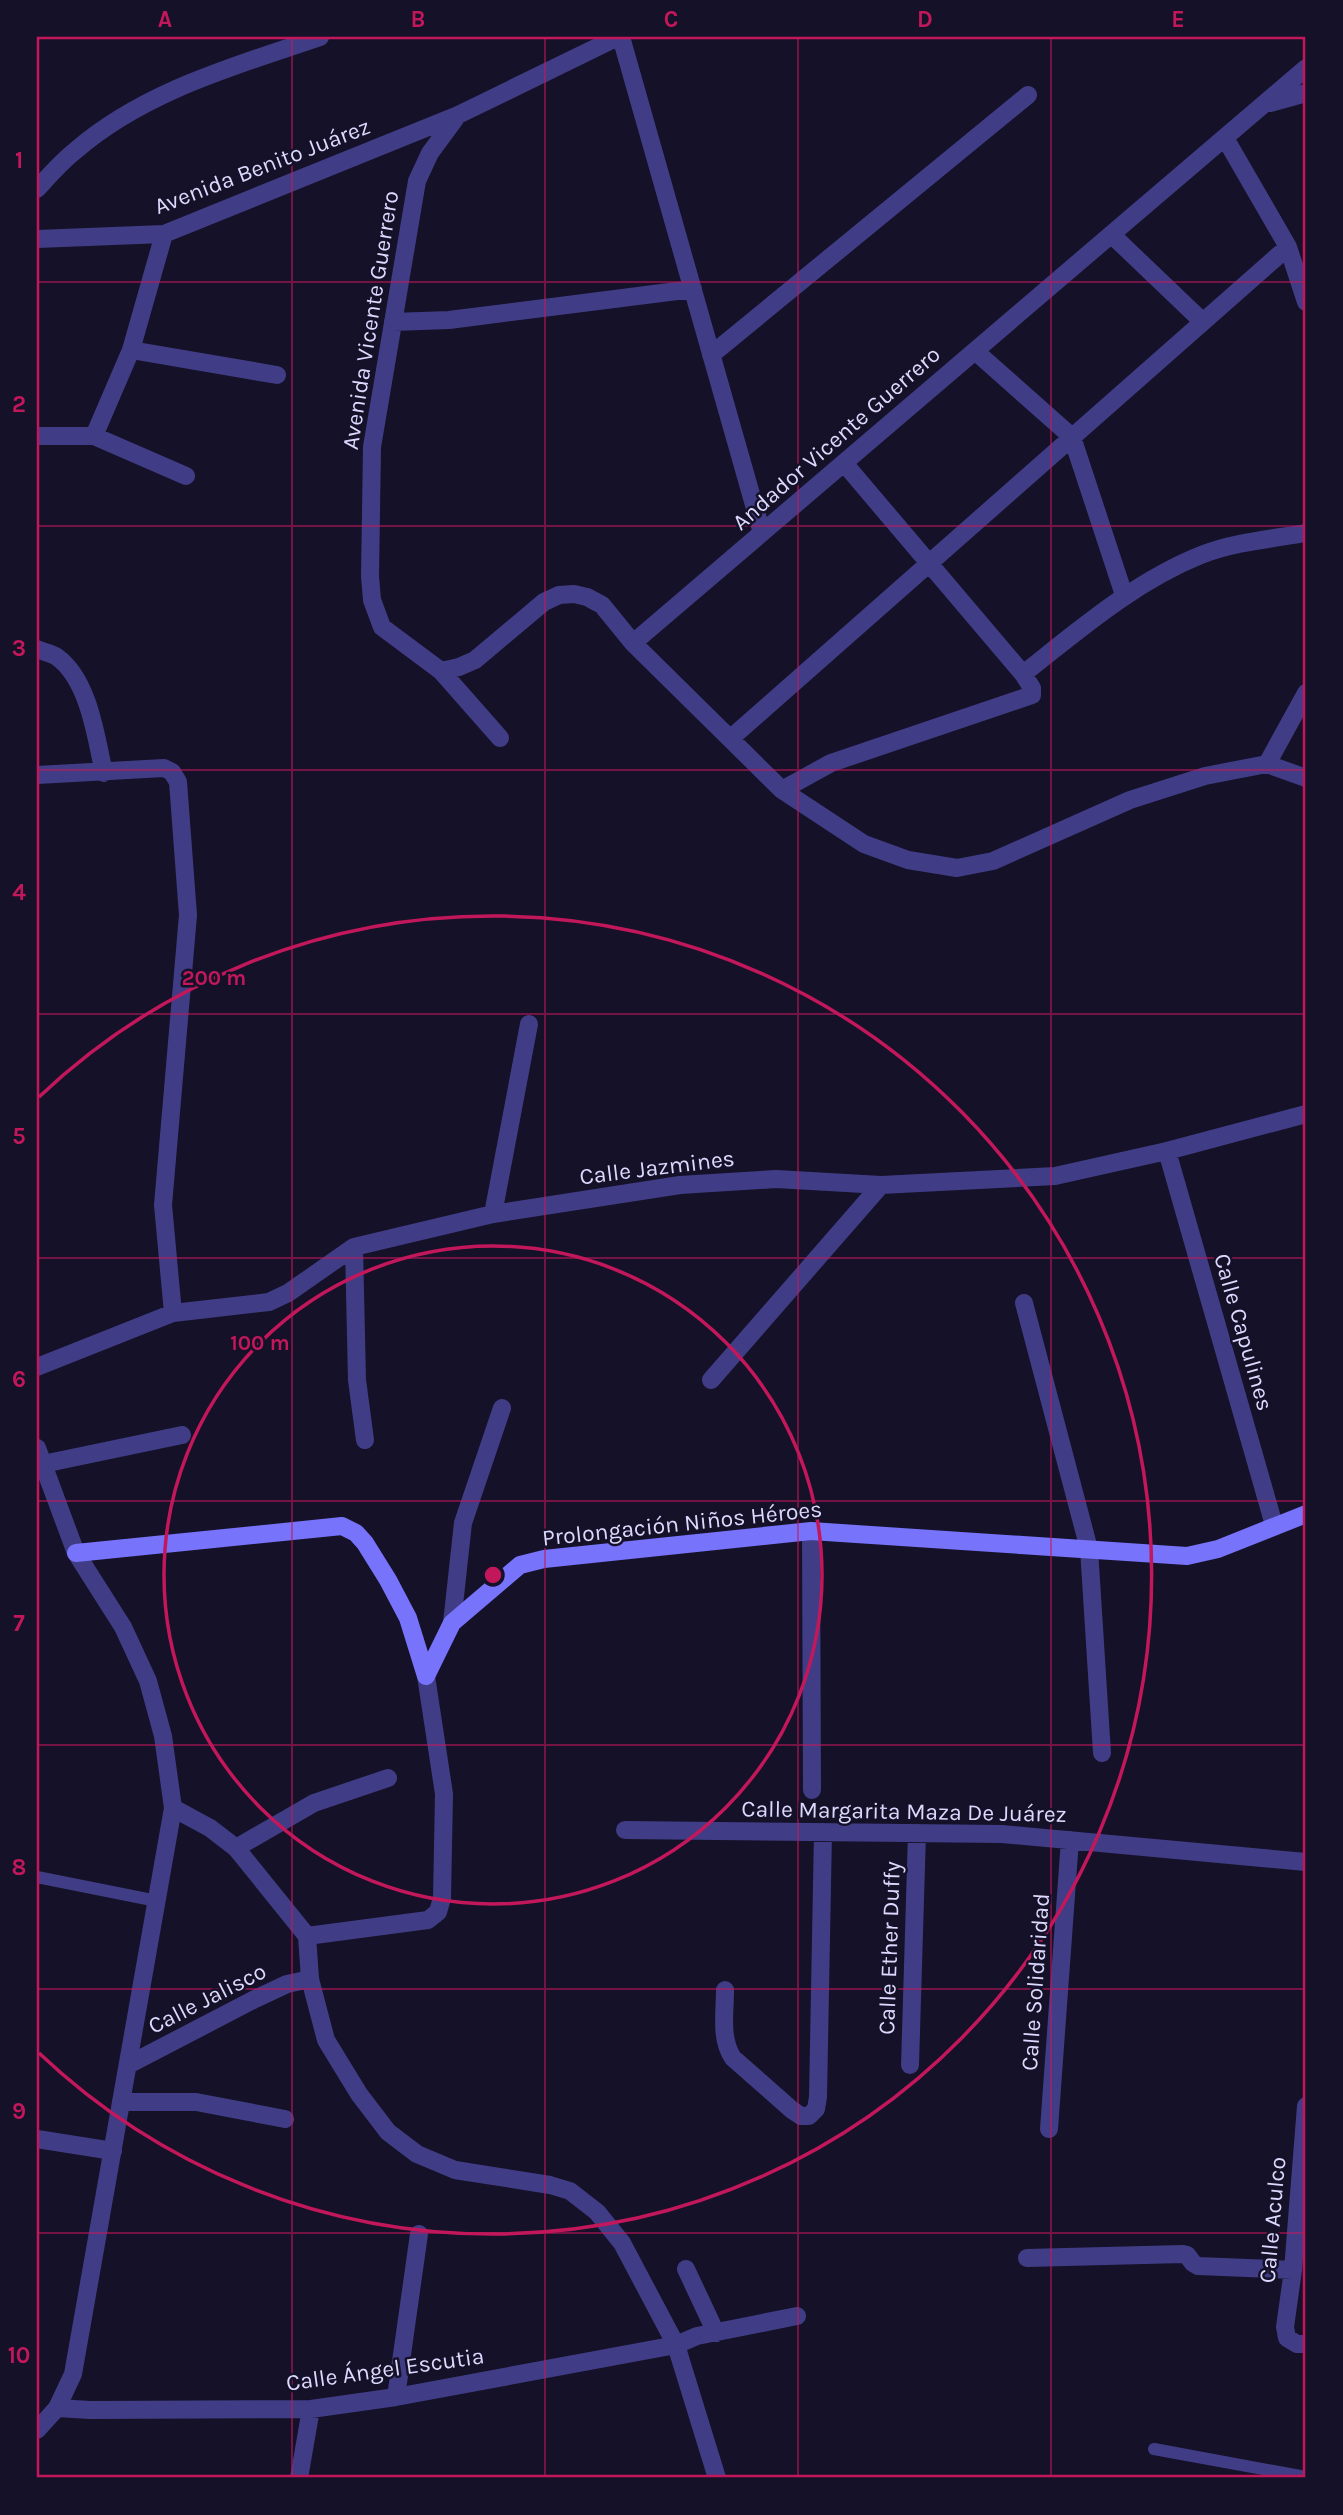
<svg xmlns="http://www.w3.org/2000/svg" width="1343" height="2515" font-family="Karla,sans-serif">
  <rect width="100%" height="100%" fill="#151128"/>
  <g fill="none" stroke-linecap="round" stroke-linejoin="round">
    <path stroke="#403d86" stroke-width="12" d="M37 1877 157 1901
      M1154 2449 1306 2477"/>
    <path stroke="#403d86" stroke-width="18" d="M621 37 762 533
      M1270 103 1306 93
      M458 115 430 153 417 181 372 447 370 576 372 600 382 627 441 671 500 738
      M1225 138 1288 247 1306 302
      M37 189C49 176 61 162 75 151 144 91 235 66 320 37
      M1112 235 1203 322
      M37 239 164 234 458 115 618 37
      M393 322 449 320 693 289
      M131 350 277 375
      M975 351 1072 437 1124 595
      M711 355 1028 95
      M37 436H94L186 476
      M94 436 131 350 164 234
      M633 643 1306 68
      M37 649C43 652 52 653 57 657 89 680 96 737 104 773
      M441 671 459 667 475 660 544 602 559 595 574 594 587 597 602 605 633 643 782 790 864 844 908 860 957 868 993 861 1130 800 1205 776 1267 764 1306 778
      M1023 674C1079 630 1134 582 1201 555 1234 542 1271 539 1306 533
      M731 738 1288 247
      M1267 764 1306 693
      M37 775 164 768 172 772 178 782 188 915 163 1205 173 1313
      M782 790 831 763 1032 695V688L1023 674 844 463
      M1167 1151 1274 1525
      M493 1214 529 1024
      M354 1247 357 1380 365 1440
      M1024 1303 1089 1549 1102 1753
      M37 1367 173 1313 269 1302 288 1293 354 1247 493 1214 680 1185 776 1179 881 1185 1055 1176 1167 1151 1306 1114
      M711 1380 881 1185
      M43 1464 182 1435
      M811 1531 812 1790
      M452 1623 463 1523 502 1408
      M625 1830 1002 1834 1306 1862
      M236 1848 314 1803 388 1778
      M725 1990C725 2013 720 2039 733 2058L792 2110 801 2116H809L816 2109 818 2097 823 1832
      M128 2065 255 1999 287 1984 310 1979
      M910 2065 917 1833
      M121 2102H196L285 2119
      M1306 2106 1293 2270 1285 2327 1287 2338 1297 2344H1306
      M1049 2129 1070 1840
      M37 2139 113 2151
      M1027 2258 1183 2254 1187 2255 1193 2263 1198 2266 1293 2270
      M686 2269 716 2333
      M396 2397 419 2234
      M57 2408 90 2410 311 2409 396 2397 676 2345 697 2336 797 2316
      M299 2478 311 2409"/>
    <path stroke="#403d86" stroke-width="18" d="M37 1448 76 1553 123 1627 148 1681 163 1736 173 1808 73 2374 57 2408 37 2430
      M173 1808 210 1828 236 1848 307 1936 310 1979 326 2040 359 2094 388 2132 417 2154 455 2170 550 2185 570 2191 597 2212 622 2243 676 2345 717 2478
      M307 1936 428 1920 438 1912 442 1898 444 1794 426 1676"/>
    <path stroke="#7773fb" stroke-width="18" d="M76 1553 342 1526 356 1533 365 1543 388 1580 408 1618 426 1676
      M426 1676 452 1623 520 1565 544 1559 811 1531 1187 1556 1218 1549 1306 1514"/>
  </g>
  <path fill="none" stroke="#c2185b" stroke-width="2" stroke-opacity="0.55" d="M292 37V2478M545 37V2478M798 37V2478M1051 37V2478M37 282H1306M37 526H1306M37 770H1306M37 1014H1306M37 1258H1306M37 1501H1306M37 1745H1306M37 1989H1306M37 2233H1306"/>
  <g fill="none" stroke="#c2185b" stroke-width="3.5">
    <circle cx="493" cy="1575" r="329"/>
    <path d="M39 1097A659 659 0 1 1 39 2053"/>
  </g>
  <g text-anchor="middle" stroke-width="5" stroke-linejoin="round" paint-order="stroke">
    <g font-size="23" fill="#ddd9fe" stroke="#151128">
      <text transform="translate(262 166) rotate(-21)" y="8">Avenida Benito Juárez</text>
      <text transform="translate(370 320) rotate(-81)" y="8">Avenida Vicente Guerrero</text>
      <text transform="translate(836 438) rotate(-41)" y="8">Andador Vicente Guerrero</text>
      <text transform="translate(657 1167) rotate(-7)" y="8">Calle Jazmines</text>
      <text transform="translate(1244 1332) rotate(74)" y="8">Calle Capulines</text>
      <text transform="translate(682 1523) rotate(-6)" y="8">Prolongación Niños Héroes</text>
      <text transform="translate(904 1811) rotate(1)" y="8">Calle Margarita Maza De Juárez</text>
      <text transform="translate(889 1948) rotate(-88)" y="8">Calle Ether Duffy</text>
      <text transform="translate(1035 1982) rotate(-86)" y="8">Calle Solidaridad</text>
      <text transform="translate(207 1998) rotate(-27)" y="8">Calle Jalisco</text>
      <text transform="translate(1272 2220) rotate(-85)" y="8">Calle Aculco</text>
      <text transform="translate(385 2369) rotate(-8)" y="8">Calle Ángel Escutia</text>
    </g>
  </g>
  <circle cx="493" cy="1575" r="10" fill="#c2185b" stroke="#151128" stroke-width="3.5"/>
  <g font-size="21" text-anchor="middle" font-weight="bold" fill="#c2185b" stroke="#151128" stroke-width="5" stroke-linejoin="round" paint-order="stroke">
    <text x="214" y="985">200 m</text>
    <text x="260" y="1350">100 m</text>
  </g>
  <rect width="1343" height="2515" fill="none" stroke="#151128" stroke-width="77"/>
  <rect x="38" y="38" width="1266" height="2438" fill="none" stroke="#c2185b" stroke-width="2.5"/>
  <g font-size="23" text-anchor="middle" font-weight="bold" fill="#c2185b">
    <text x="165" y="27">A</text>
    <text x="418" y="27">B</text>
    <text x="671" y="27">C</text>
    <text x="925" y="27">D</text>
    <text x="1178" y="27">E</text>
    <text x="19" y="168">1</text>
    <text x="19" y="412">2</text>
    <text x="19" y="656">3</text>
    <text x="19" y="900">4</text>
    <text x="19" y="1144">5</text>
    <text x="19" y="1387">6</text>
    <text x="19" y="1631">7</text>
    <text x="19" y="1875">8</text>
    <text x="19" y="2119">9</text>
    <text x="19" y="2363">10</text>
  </g>
</svg>
